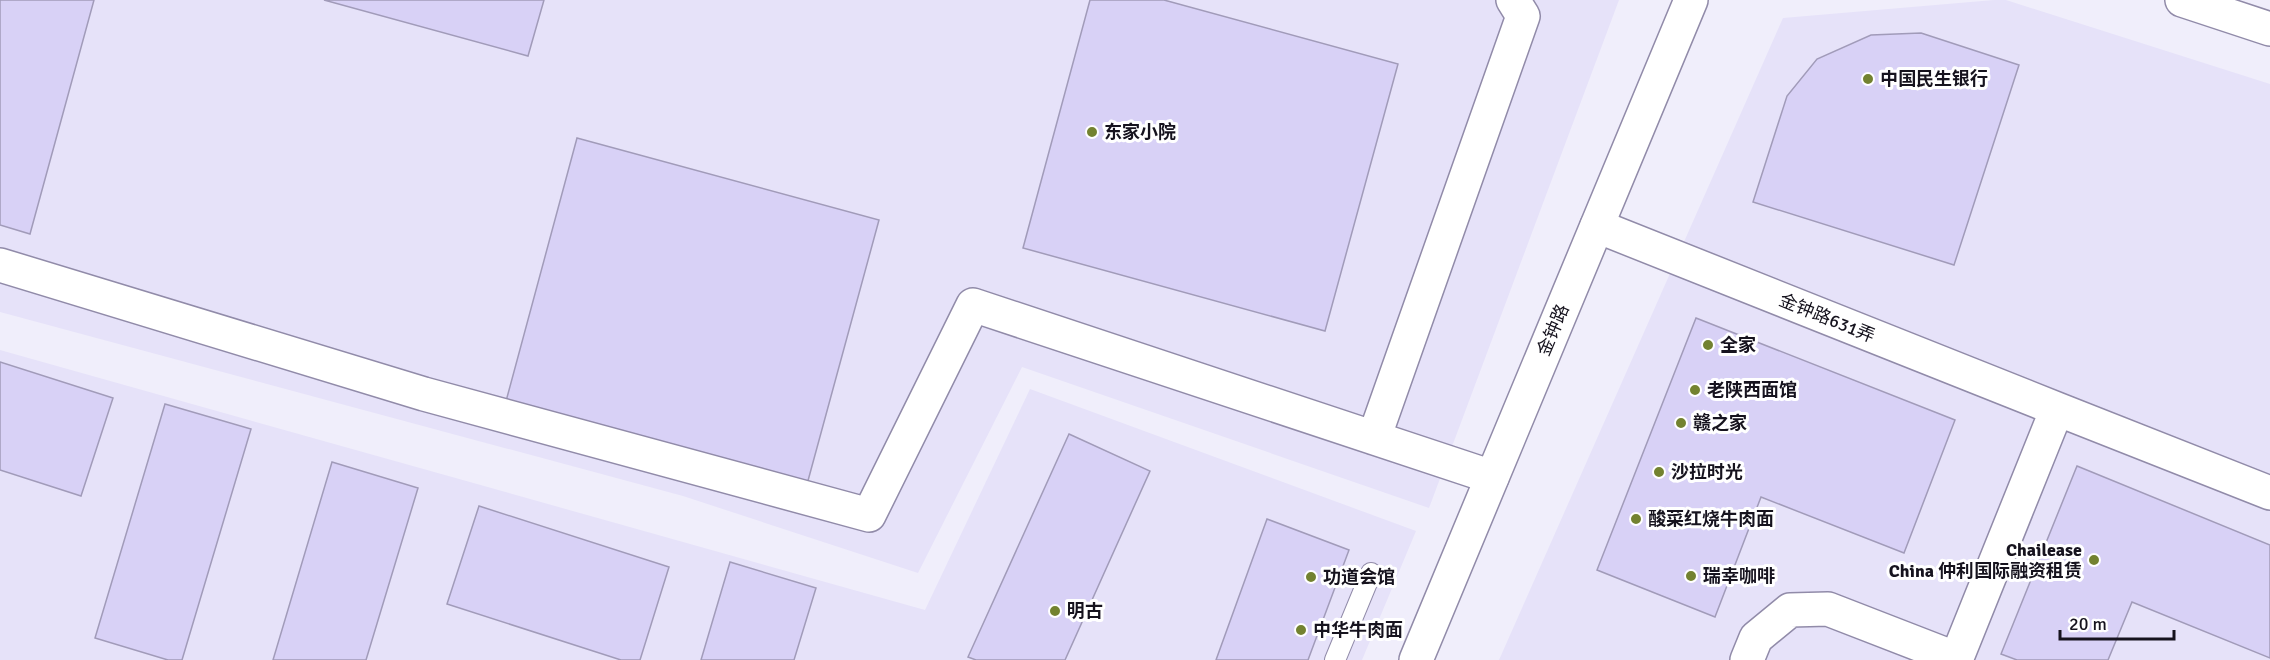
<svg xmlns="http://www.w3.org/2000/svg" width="2270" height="660" font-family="Signika,'Noto Sans SC',sans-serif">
  <rect width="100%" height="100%" fill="#f0eefb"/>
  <path fill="#e6e2f9" d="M0 0H1619L1429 508 1022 367 918 573 683 496 0 312Z
    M1994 0H2006L2270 84V660H1499L1783 18Z
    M0 350 925 610 1030 389 1416 531 1362 660H0Z"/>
  <path fill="#d8d1f6" stroke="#a19bb9" stroke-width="1.5" d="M0 0H94L30 234 0 225Z
    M324 0H544L528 56Z
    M1090 0H1164L1398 64 1325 331 1023 248Z
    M1921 33 2019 65 1954 265 1753 202 1787 96 1817 59 1871 35Z
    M577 138 879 220 806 488 505 405Z
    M1696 318 1955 420 1904 553 1761 497 1715 617 1597 570Z
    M0 362 113 398 81 496 0 470Z
    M165 404 251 429 182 660H168L95 638Z
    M1069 434 1150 471 1065 660H976L968 657Z
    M332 462 418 488 366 660H273Z
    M2077 466 2270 545V658L2132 602 2108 660H2017L2001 654Z
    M479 506 669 567 640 660H621L447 604Z
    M1267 519 1349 550 1308 660H1216Z
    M730 562 816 588 794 660H701Z"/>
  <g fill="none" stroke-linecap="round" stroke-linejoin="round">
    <g stroke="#918ba9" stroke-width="22">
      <path id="service" d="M1335 660 1371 573"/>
    </g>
    <g stroke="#918ba9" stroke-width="36">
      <path id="minor" d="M1597 226 2057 409 1956 660
        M0 265 424 394 869 515 973 305 1492 477
        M2057 409 2270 493
        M1374 438 1523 16 1513 0
        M1747 660 1756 638 1790 610 1828 609 1957 659"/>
    </g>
    <g stroke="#918ba9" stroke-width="36">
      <path id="tertiary" d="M1416 660 1691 0"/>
    </g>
    <g stroke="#918ba9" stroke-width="36">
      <path id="secondary" d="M2182 0 2270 29"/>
    </g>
    <use href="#service" stroke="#fff" stroke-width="20"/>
    <use href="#minor" stroke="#fff" stroke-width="33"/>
    <use href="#tertiary" stroke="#fff" stroke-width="33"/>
    <use href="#secondary" stroke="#fff" stroke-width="33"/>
  </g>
  <g fill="#738230" stroke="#fff" stroke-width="2">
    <circle cx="1868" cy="79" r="6"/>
    <circle cx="1092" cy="132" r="6"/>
    <circle cx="1708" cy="345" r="6"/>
    <circle cx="1695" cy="390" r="6"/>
    <circle cx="1681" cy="423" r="6"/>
    <circle cx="1659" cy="472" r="6"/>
    <circle cx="1636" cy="519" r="6"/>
    <circle cx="2094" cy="560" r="6"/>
    <circle cx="1691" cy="576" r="6"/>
    <circle cx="1311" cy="577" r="6"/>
    <circle cx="1055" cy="611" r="6"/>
    <circle cx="1301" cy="630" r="6"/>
  </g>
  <g text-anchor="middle" stroke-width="6" stroke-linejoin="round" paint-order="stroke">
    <g font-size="18" font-weight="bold" fill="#16131e" stroke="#fff" text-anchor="start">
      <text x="1880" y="85">中国民生银行</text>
      <text x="1104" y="138">东家小院</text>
      <text x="1720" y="351">全家</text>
      <text x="1707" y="396">老陕西面馆</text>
      <text x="1693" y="429">赣之家</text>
      <text x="1671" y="478">沙拉时光</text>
      <text x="1648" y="525">酸菜红烧牛肉面</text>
      <text x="2082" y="556" text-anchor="end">Chailease<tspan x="2082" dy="21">China 仲利国际融资租赁</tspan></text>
      <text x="1703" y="582">瑞幸咖啡</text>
      <text x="1323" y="583">功道会馆</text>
      <text x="1067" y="617">明古</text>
      <text x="1313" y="636">中华牛肉面</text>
    </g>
    <g font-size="18" fill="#16131e" stroke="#fff">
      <text transform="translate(1827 318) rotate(22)" y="6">金钟路631弄</text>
      <text transform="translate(1553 330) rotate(-67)" y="6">金钟路</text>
    </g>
  </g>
  <path d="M2060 630v9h114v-9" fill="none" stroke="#16131e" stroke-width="3"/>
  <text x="2069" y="630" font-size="18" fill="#16131e" stroke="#ffffff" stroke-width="4.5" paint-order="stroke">20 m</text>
</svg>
